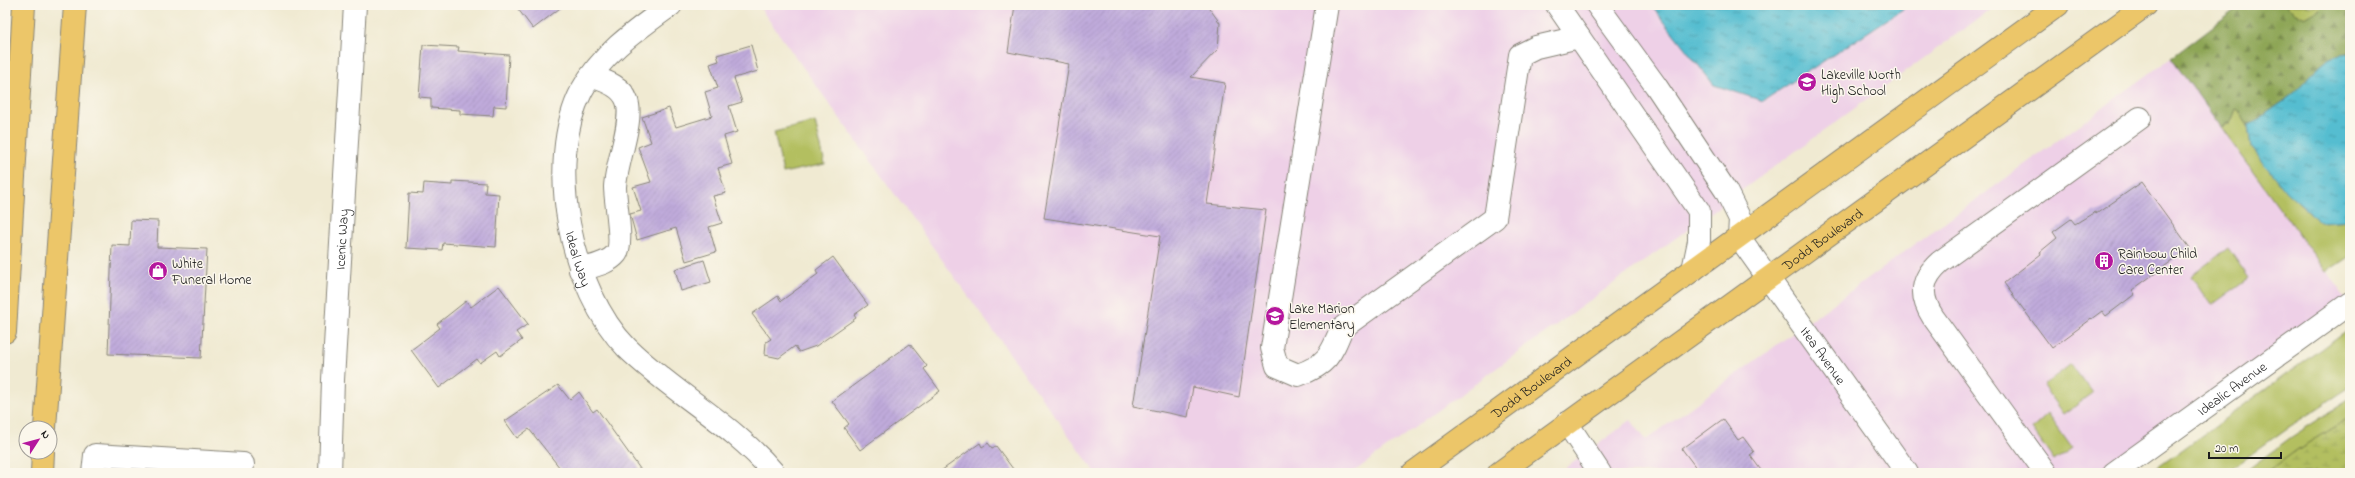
<svg xmlns="http://www.w3.org/2000/svg" width="2355" height="478" font-family="'Indie Flower',sans-serif">
  <defs>
    <pattern id="forest-firs" width="22" height="20" patternUnits="userSpaceOnUse"><rect width="22" height="20" fill="#8ea657"/><path d="M5 1l3.5 6h-7zM16 11l3.5 6h-7z" fill="#738647"/></pattern>
    <pattern id="wetland-marsh" width="20" height="14" patternUnits="userSpaceOnUse"><rect width="20" height="14" fill="#b3bf61"/><path d="M1 5h8M5 5V1M11 12h8M15 12V8" fill="none" stroke="#99a454"/></pattern>
    <pattern id="water-ripples" width="26" height="14" patternUnits="userSpaceOnUse"><rect width="26" height="14" fill="#54bdd0"/><path d="M2 4q2-2 4 0t4 0M15 11q2-2 4 0t4 0" fill="none" stroke="#4599a8"/></pattern>
    <pattern id="building-hatch" width="6" height="6" patternUnits="userSpaceOnUse"><rect width="6" height="6" fill="#c0abdc"/><path d="M-1 1l2-2M0 6l6-6M5 7l2-2" fill="none" stroke="#a493bc"/></pattern>
  </defs>
  <rect width="100%" height="100%" fill="#fbf7ec"/>
  <filter id="ink" filterUnits="userSpaceOnUse"><feTurbulence type="fractalNoise" baseFrequency=".025" numOctaves="2"/><feDisplacementMap in="SourceGraphic" scale="8" xChannelSelector="R" yChannelSelector="G"/><feConvolveMatrix kernelMatrix="1 2 1 2 8 2 1 2 1" color-interpolation-filters="sRGB"/></filter>
  <filter id="wash" filterUnits="userSpaceOnUse"><feTurbulence type="fractalNoise" baseFrequency=".012" numOctaves="4" result="noise"/><feDisplacementMap in="SourceGraphic" scale="16" xChannelSelector="R" yChannelSelector="G"/><feGaussianBlur stdDeviation="0.9" result="paint"/><feColorMatrix in="noise" values="0 0 0 0 0 0 0 0 0 0 0 0 0 0 0 0 0 1.4 0 .05"/><feComposite in="paint" operator="in"/></filter>
  <g filter="url(#wash)">
    <rect width="100%" height="100%" fill="#f0ead2"/>
    <path fill="#eed0e7" d="M758 5H1997L1352 473H1096Z
      M2171 58 2349 303 2114 473H1559L1631 420 1646 440Z"/>
    <path fill="#b3bf61" stroke="#686e3e" d="M2287 5H2322L2319 10 2305 18 2292 11Z
      M2236 109 2240 111 2248 126 2251 147 2300 205 2320 222 2350 220V256L2326 272 2221 127 2231 122Z
      M815 122 825 164 783 173 774 132Z
      M2228 248 2249 278 2212 305 2191 276Z
      M2350 328V387L2286 429 2225 473H2150Z
      M2071 364 2092 393 2063 414 2043 386Z
      M2350 399V417L2297 450 2266 473H2243L2290 438Z
      M2048 414 2072 448 2054 461 2032 429Z"/>
    <path fill="url(#forest-firs)" stroke="#55613a" d="M2241 5H2287L2292 11 2305 18 2319 10 2322 5H2350V53C2319 55 2315 75 2294 93 2280 105 2263 115 2248 126L2240 111 2236 109 2231 122 2221 127 2171 58Z"/>
    <path fill="url(#wetland-marsh)" stroke="#686e3e" d="M2350 417V473H2266L2297 450Z"/>
    <path fill="url(#water-ripples)" stroke="#386c76" d="M1651 5H1909L1763 101 1714 85Z
      M2350 53V220L2320 222 2286 192 2251 147 2248 126C2263 115 2280 105 2294 93 2315 75 2319 55 2350 53Z"/>
    <g id="blocks">
      <path fill="url(#building-hatch)" d="M515 5H564L533 29Z
        M1015 5H1207L1220 23 1218 49 1191 77 1225 83 1207 204 1266 210 1239 397 1193 387 1188 417 1133 406 1160 236 1044 218 1069 64 1008 52Z
        M423 45 459 47 458 51 509 55 506 107 494 106 493 116 460 114V110L431 108V98L419 97Z
        M751 45 758 71 734 78 742 102 729 106 737 132 724 136 732 164 718 168 726 193 713 196 722 223 709 227 716 252 686 261 676 228 637 240 631 218 630 214 641 211 633 187 651 182 638 147 651 142 642 117 669 108 676 127 712 116 705 92 718 88 710 64 719 61 717 55Z
        M452 181 486 183 485 193 499 194 496 247 443 243 442 250 406 248 409 193 423 194 424 183 452 185Z
        M2142 182 2190 248 2132 290 2135 294 2106 316 2102 311 2052 348 2004 283 2041 254 2040 252 2057 238 2053 232 2071 219 2075 224 2095 212 2096 214Z
        M131 220 158 221 157 247 207 249 201 358 108 354 112 245 130 246Z
        M833 257 868 305 854 315 856 318 816 346 799 352 795 346 779 358 765 355 766 342 771 339 752 314 778 296 781 301 818 274 816 270Z
        M704 260 711 282 681 291 675 269Z
        M499 286 528 324 516 332 522 340 500 356 497 351 480 363 477 359 439 388 411 350 440 328 437 324 466 301 471 307Z
        M910 344 927 366 924 369 940 391 860 450 844 428 849 424 832 401Z
        M558 385 570 400 579 392 593 412 597 409 643 473H564L529 429 517 438 505 421Z
        M1723 419 1738 440 1743 437 1754 452 1750 455 1763 473H1700L1682 449Z
        M980 443 982 447 988 443 992 448 996 446 1016 473H938Z"/>
    </g>
  </g>
  <g filter="url(#ink)">
    <use href="#blocks" fill-opacity="0" stroke="#868377" stroke-width="1"/>
    <g fill="none" stroke-linecap="round" stroke-linejoin="round">
      <g stroke="#868377" stroke-width="24">
        <g id="minor">
          <path id="s1" d="M671 5C638 29 602 53 582 90 544 162 571 291 627 348 673 393 732 423 774 473"/>
          <path d="M1327 5 1272 348 1277 366 1298 375C1327 365 1331 355 1342 328L1495 218 1520 55 1536 47 1579 37"/>
          <path d="M1557 5 1699 211V241L1693 270"/>
          <path id="s2" d="M1597 5 1656 86 1726 191 1740 219 1739 237 1907 473"/>
          <path d="M580 270C592 266 608 264 616 254 624 244 615 202 615 187 616 164 634 120 627 101 622 86 605 81 591 76"/>
          <path d="M1567 423 1600 473"/>
          <path d="M93 473 95 455 243 464 242 473"/>
          <path id="s3" d="M330 473 333 380 355 5"/>
          <path d="M2046 473 1933 317C1919 295 1921 279 1940 262L2140 118"/>
          <path id="s4" d="M2114 473 2350 303"/>
        </g>
      </g>
      <g stroke="#868377" stroke-width="24">
        <g id="major">
          <path d="M5 332 24 5"/>
          <path d="M45 428 75 5"/>
          <path d="M42 473 43 452"/>
          <path id="s5" d="M1413 473 2058 5"/>
          <path id="s6" d="M1499 473 2146 5"/>
        </g>
      </g>
      <use href="#minor" stroke="#fff" stroke-width="22"/>
      <use href="#major" stroke="#ecc669" stroke-width="22"/>
    </g>
  </g>
  <defs>
    <g id="school-disc" transform="scale(1)"><circle r="9.5" fill="#b5179e" stroke="#fbf7ec"/><path d="M0-5L7-2L0 1L-7-2ZM-4 1L0 2.5L4 1V4Q0 6-4 4Z" fill="#fff"/></g>
    <g id="building-disc" transform="scale(1)"><circle r="9.5" fill="#b5179e" stroke="#fbf7ec"/><path d="M-4-6H4V6H1V3H-1V6H-4ZM-2.5-4.3h1.7v1.8h-1.7ZM.8-4.3h1.7v1.8H.8ZM-2.5-1h1.7V.8h-1.7ZM.8-1h1.7V.8H.8Z" fill="#fff"/></g>
    <g id="shop-disc" transform="scale(1)"><circle r="9.5" fill="#b5179e" stroke="#fbf7ec"/><path d="M-5-2.5h2.3a2.7 3.5 0 0 1 5.4 0H5L5.5 6h-11ZM-1.5-2.5h3a1.5 2.3 0 0 0-3 0Z" fill="#fff"/></g>
  </defs>
  <g fill-rule="evenodd">
    <use href="#school-disc" x="1807" y="82"/>
    <use href="#building-disc" x="2104" y="261"/>
    <use href="#shop-disc" x="158" y="271"/>
    <use href="#school-disc" x="1275" y="316"/>
  </g>
  <g text-anchor="middle" stroke-width="3" stroke-linejoin="round" paint-order="stroke">
    <g font-size="14" fill="#1c1c1c" stroke="#fbf7ec" text-anchor="start">
      <text x="1821" y="79">Lakeville North<tspan x="1821" dy="16">High School</tspan></text>
      <text x="2118" y="258">Rainbow Child<tspan x="2118" dy="16">Care Center</tspan></text>
      <text x="172" y="268">White<tspan x="172" dy="16">Funeral Home</tspan></text>
      <text x="1289" y="313">Lake Marion<tspan x="1289" dy="16">Elementary</tspan></text>
    </g>
    <g font-size="14" fill="#1c1c1c" stroke="#fbf7ec">
      <text dy="5" stroke="none"><textPath href="#s3" startOffset="234">Icenic Way</textPath></text>
      <text dy="5" stroke="none"><textPath href="#s6" startOffset="399">Dodd Boulevard</textPath></text>
      <text dy="5" stroke="none"><textPath href="#s1" startOffset="297">Ideal Way</textPath></text>
      <text dy="5" stroke="none"><textPath href="#s2" startOffset="421">Itea Avenue</textPath></text>
      <text dy="5" stroke="none"><textPath href="#s5" startOffset="146">Dodd Boulevard</textPath></text>
      <text dy="5" stroke="none"><textPath href="#s4" startOffset="145">Idealic Avenue</textPath></text>
    </g>
  </g>
  <rect width="2355" height="478" fill="none" stroke="#fbf7ec" stroke-width="20"/>
  <g transform="translate(38 440) rotate(54)"><circle r="19" fill="#fbf7ec" stroke="#a29f99"/>
  <path d="M0-3L7 15L0 10L-7 15Z" fill="#b5179e"/>
  <text y="-6" font-size="11" font-weight="bold" text-anchor="middle" fill="#1c1c1c">N</text>
  </g>
  <path d="M2209 452v6h72v-6" fill="none" stroke="#1c1c1c" stroke-width="2"/>
  <text x="2215" y="452" font-size="12" fill="#1c1c1c" stroke="#fbf7ec" stroke-width="3" paint-order="stroke">20 m</text>
</svg>
